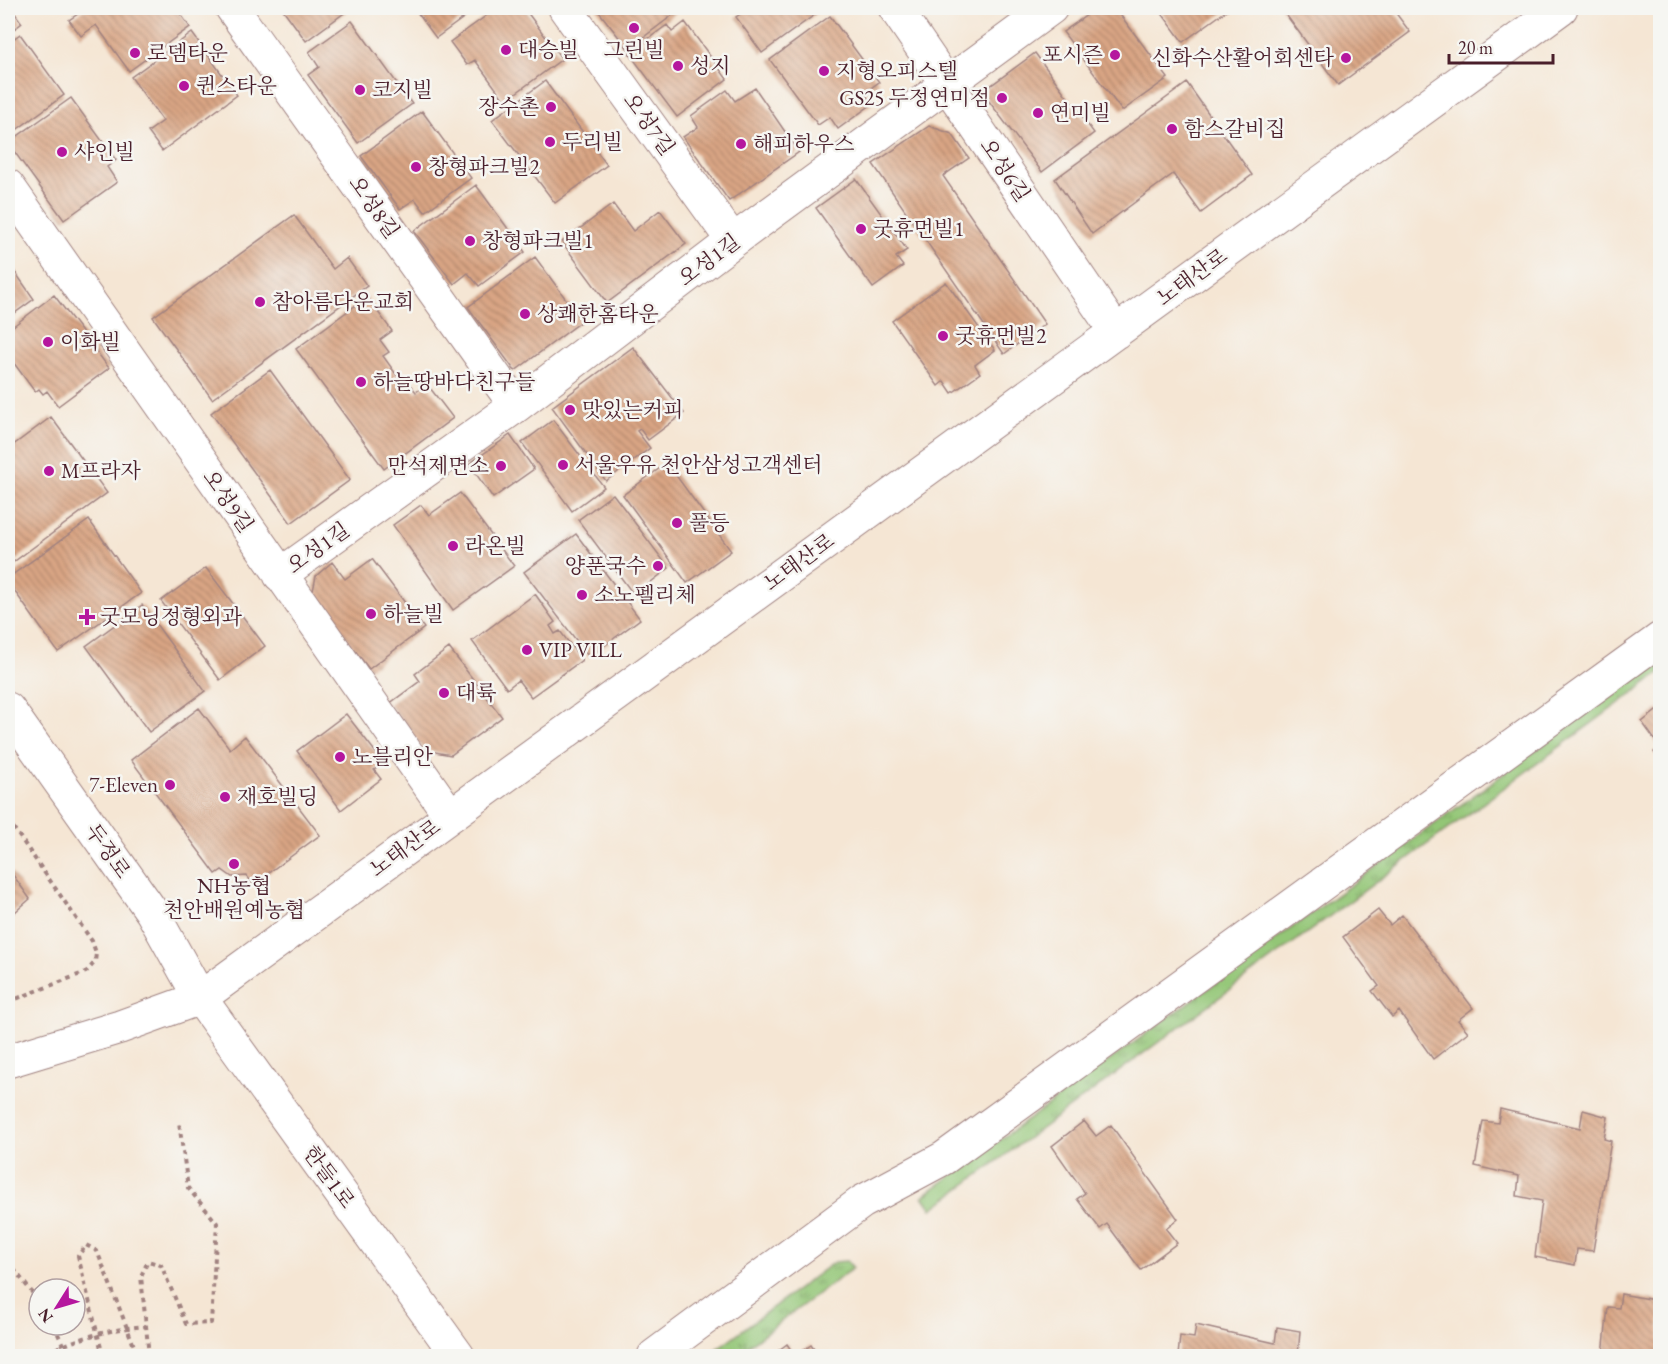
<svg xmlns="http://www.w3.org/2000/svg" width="1668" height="1364" font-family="'EB Garamond','Noto Serif KR',serif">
  <defs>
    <pattern id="grass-tufts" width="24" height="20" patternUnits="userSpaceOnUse" patternTransform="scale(1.5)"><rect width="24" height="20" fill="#93c676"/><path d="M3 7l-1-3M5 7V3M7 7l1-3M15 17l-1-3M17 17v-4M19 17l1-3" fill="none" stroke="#7aa061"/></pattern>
    <pattern id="building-back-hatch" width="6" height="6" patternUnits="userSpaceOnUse" patternTransform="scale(1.5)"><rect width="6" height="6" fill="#d9a584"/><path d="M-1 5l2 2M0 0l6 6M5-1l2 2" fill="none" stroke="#b2866c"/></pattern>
  </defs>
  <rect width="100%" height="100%" fill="#f6f6f2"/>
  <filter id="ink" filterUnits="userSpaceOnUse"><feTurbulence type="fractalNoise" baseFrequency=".0167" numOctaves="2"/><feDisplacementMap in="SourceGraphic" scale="12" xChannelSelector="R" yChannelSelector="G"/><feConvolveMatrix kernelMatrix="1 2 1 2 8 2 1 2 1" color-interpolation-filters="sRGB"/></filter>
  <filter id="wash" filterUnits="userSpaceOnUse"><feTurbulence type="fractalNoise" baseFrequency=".008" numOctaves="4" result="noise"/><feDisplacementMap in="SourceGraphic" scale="24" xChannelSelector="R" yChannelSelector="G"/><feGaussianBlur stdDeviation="1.35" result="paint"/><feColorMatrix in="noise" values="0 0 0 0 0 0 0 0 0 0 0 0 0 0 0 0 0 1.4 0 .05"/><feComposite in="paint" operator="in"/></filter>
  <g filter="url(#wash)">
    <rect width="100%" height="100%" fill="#f5e6d4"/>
    <path fill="url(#grass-tufts)" stroke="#6e7250" stroke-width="1.5" d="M1660 660V673L932 1209 923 1196Z
      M847 1261 853 1268 734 1356H707L834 1262Z"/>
    <g id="blocks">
      <path fill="url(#building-back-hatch)" d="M8 8H11L22 23 8 34Z
        M87 8H176L190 27 129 71 96 25 81 36 69 20Z
        M282 8H351L306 41Z
        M414 8H477L436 38Z
        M497 8H524L562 59 505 101 475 60 467 65 450 42Z
        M596 8H682L628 49Z
        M749 8H824L762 53 736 17Z
        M1097 8H1115L1168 78 1122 111 1063 32Z
        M1158 8H1230L1183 42Z
        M1281 8H1392L1410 32 1338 85Z
        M830 16 879 82 864 93 872 104 838 129 830 117 818 125 770 60Z
        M352 21 412 104 358 143 308 75 319 67 309 52Z
        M685 22 727 79 677 117 629 53 667 25 672 32Z
        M192 33 237 95 162 151 148 132 163 121 131 77Z
        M20 34 64 95 8 136V43Z
        M1035 53 1094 133 1042 172 982 92Z
        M545 81 607 165 555 203 492 120Z
        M1187 83 1252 175 1201 213 1173 174 1092 234 1055 179Z
        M755 88 799 152 729 201 683 137 698 127 691 116 727 90 735 101Z
        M71 98 116 160 107 167 117 182 64 220 8 143Z
        M422 111 471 178 425 212 415 199 400 209 361 156Z
        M929 126 952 134 969 158 943 176 1045 324 1004 354 873 164Z
        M856 179 907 250 896 257 903 266 873 288 816 208Z
        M476 185 525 252 479 286 468 273 454 284 414 231Z
        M613 204 633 231 660 210 686 244 607 303 562 242Z
        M294 215 333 269 347 258 367 286 212 399 153 317Z
        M535 257 582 321 515 371 468 307Z
        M8 262 34 299 8 318Z
        M946 282 995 350 975 365 980 373 952 393 944 381 938 386 892 321Z
        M54 295 109 368 58 406 47 391 43 394 39 389 35 392 8 355V330Z
        M367 297 392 331 380 340 389 352 383 356 403 384 407 381 416 392 427 384 453 418 384 469 296 349Z
        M633 347 684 413 648 440 640 429 637 431 650 448 606 481 552 407Z
        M270 370 350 480 291 523 211 413Z
        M51 417 107 493 8 566V449Z
        M553 420 604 487 572 511 522 443Z
        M510 435 534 469 493 498 469 464Z
        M667 463 731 551 687 583 623 495Z
        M460 493 514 566 453 610 393 525 421 505 429 515Z
        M613 494 669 568 634 595 578 520Z
        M89 520 141 593 58 652 8 582V578Z
        M576 534 640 619 589 657 524 572Z
        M372 559 424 628 369 669 317 600 313 591 316 576 332 562 345 579Z
        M206 568 265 646 220 680 161 601Z
        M535 594 555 622 550 626 555 634 560 631 582 660 531 697 518 680 507 689 472 641Z
        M142 605 205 691 149 732 86 646Z
        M449 648 502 717 451 755 424 750 389 704 420 681 415 674Z
        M199 708 230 749 245 736 320 835 253 884 247 876 232 877 222 870 216 874 131 760Z
        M1660 708V760L1654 752 1660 747 1642 722Z
        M346 714 384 763 374 770 381 779 341 810 297 751Z
        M8 868 30 899 8 918Z
        M1378 910 1390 925 1402 915 1473 1008 1458 1020 1468 1032 1433 1059 1399 1011 1392 1017 1372 991 1379 986 1343 937Z
        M1500 1109 1580 1128 1583 1110 1608 1117 1604 1139 1611 1141 1593 1251 1577 1249 1575 1265 1535 1257 1542 1201 1517 1196 1519 1176 1475 1166 1483 1121 1498 1123Z
        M1084 1121 1096 1136 1111 1125 1178 1219 1166 1229 1177 1243 1141 1270 1107 1224 1100 1229 1077 1199 1085 1193 1052 1146Z
        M1621 1294 1660 1301V1356H1615L1603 1355 1608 1307 1619 1308Z
        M1196 1325 1275 1343 1277 1327 1300 1331 1298 1356H1178L1180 1336 1194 1338Z
        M787 1344 795 1356 811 1345 819 1356H771Z"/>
    </g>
  </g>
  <g filter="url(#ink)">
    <use href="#blocks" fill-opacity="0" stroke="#a08280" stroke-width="1.5"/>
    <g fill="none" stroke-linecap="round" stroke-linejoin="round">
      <g stroke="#a08280" stroke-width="35">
        <path id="minor" d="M232 8 516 406
          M565 8 733 241
          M895 8 1116 332
          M8 186 450 815
          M280 575 516 406 733 241 1051 8
          M8 709 152 912 200 998 458 1356
          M8 1061 120 1027 200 998 1561 8
          M654 1356 862 1202 944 1158 1660 639"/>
      </g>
      <path stroke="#a08280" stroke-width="4" stroke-dasharray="4.5 4.5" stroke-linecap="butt" d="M8 820 92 941 96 953 95 962 86 972 8 1002
        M8 1262 39 1301
        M54 1325 68 1356
        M40 1356C74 1339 108 1329 146 1326
        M103 1356 78 1256 86 1245 97 1251 138 1356
        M149 1356 141 1276 148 1261 161 1265 186 1324 211 1323 217 1223 188 1188 179 1122"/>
      <use href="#minor" stroke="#fff" stroke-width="33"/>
    </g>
  </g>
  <g fill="#b5179e" stroke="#f6f6f2" stroke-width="2">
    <circle cx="634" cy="28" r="6"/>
    <circle cx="506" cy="50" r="6"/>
    <circle cx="135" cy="53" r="6"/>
    <circle cx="1115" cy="55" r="6"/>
    <circle cx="1346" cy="58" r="6"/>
    <circle cx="678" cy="66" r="6"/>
    <circle cx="824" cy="71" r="6"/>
    <circle cx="184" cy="86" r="6"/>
    <circle cx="360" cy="90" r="6"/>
    <circle cx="1002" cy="98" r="6"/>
    <circle cx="551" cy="107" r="6"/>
    <circle cx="1038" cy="113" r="6"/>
    <circle cx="1172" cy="129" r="6"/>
    <circle cx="550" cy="142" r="6"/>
    <circle cx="741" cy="144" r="6"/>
    <circle cx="62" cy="152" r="6"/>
    <circle cx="416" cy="167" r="6"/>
    <circle cx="861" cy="229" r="6"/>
    <circle cx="470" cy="241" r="6"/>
    <circle cx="260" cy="302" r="6"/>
    <circle cx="525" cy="314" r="6"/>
    <circle cx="943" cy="336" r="6"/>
    <circle cx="48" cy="342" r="6"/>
    <circle cx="361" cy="382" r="6"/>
    <circle cx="570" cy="410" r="6"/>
    <circle cx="563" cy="465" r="6"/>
    <circle cx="501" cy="466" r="6"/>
    <circle cx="49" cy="471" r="6"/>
    <circle cx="677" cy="523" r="6"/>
    <circle cx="453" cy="546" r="6"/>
    <circle cx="658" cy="566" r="6"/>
    <circle cx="582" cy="595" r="6"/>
    <circle cx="371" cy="614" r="6"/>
    <path d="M84 608h6v6h6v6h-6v6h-6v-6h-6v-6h6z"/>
    <circle cx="527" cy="650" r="6"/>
    <circle cx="444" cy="693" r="6"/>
    <circle cx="340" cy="757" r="6"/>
    <circle cx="170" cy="785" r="6"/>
    <circle cx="225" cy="797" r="6"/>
    <circle cx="234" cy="864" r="6"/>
  </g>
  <g text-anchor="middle" stroke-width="5" stroke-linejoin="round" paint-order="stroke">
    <g font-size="21" fill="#4a1f2b" stroke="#f6f6f2" text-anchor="start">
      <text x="518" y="57">대승빌</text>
      <text x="634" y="57" text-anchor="middle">그린빌</text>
      <text x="147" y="60">로뎀타운</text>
      <text x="1103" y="62" text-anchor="end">포시즌</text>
      <text x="1334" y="65" text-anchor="end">신화수산활어회센타</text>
      <text x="690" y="73">성지</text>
      <text x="836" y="78">지형오피스텔</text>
      <text x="196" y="93">퀸스타운</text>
      <text x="372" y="97">코지빌</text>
      <text x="990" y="105" text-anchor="end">GS25 두정연미점</text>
      <text x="539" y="114" text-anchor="end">장수촌</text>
      <text x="1050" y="120">연미빌</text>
      <text x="1184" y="136">함스갈비집</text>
      <text x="562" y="149">두리빌</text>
      <text x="753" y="151">해피하우스</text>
      <text x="74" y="159">샤인빌</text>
      <text x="428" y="174">창형파크빌2</text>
      <text x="873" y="236">굿휴먼빌1</text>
      <text x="482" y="248">창형파크빌1</text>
      <text x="272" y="309">참아름다운교회</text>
      <text x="537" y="321">상쾌한홈타운</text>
      <text x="955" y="343">굿휴먼빌2</text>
      <text x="60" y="349">이화빌</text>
      <text x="373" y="389">하늘땅바다친구들</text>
      <text x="582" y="417">맛있는커피</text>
      <text x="575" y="472">서울우유 천안삼성고객센터</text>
      <text x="489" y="473" text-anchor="end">만석제면소</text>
      <text x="61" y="478">M프라자</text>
      <text x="689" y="530">풀등</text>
      <text x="465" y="553">라온빌</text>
      <text x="646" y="573" text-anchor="end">양푼국수</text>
      <text x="594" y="602">소노펠리체</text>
      <text x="383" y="621">하늘빌</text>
      <text x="100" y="624">굿모닝정형외과</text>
      <text x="539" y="657">VIP VILL</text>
      <text x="456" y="700">대륙</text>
      <text x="352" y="764">노블리안</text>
      <text x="158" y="792" text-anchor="end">7-Eleven</text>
      <text x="237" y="804">재호빌딩</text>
      <text x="234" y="893" text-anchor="middle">NH농협<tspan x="234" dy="24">천안배원예농협</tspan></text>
    </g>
    <g font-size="21" fill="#4a1f2b" stroke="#f6f6f2">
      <text transform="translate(649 124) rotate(54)" y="7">오성7길</text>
      <text transform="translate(1005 170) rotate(56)" y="7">오성6길</text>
      <text transform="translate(374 207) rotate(55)" y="7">오성8길</text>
      <text transform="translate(709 260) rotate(-37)" y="7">오성1길</text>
      <text transform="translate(1192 277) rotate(-36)" y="7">노태산로</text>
      <text transform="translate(228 501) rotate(55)" y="7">오성9길</text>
      <text transform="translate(318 548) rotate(-36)" y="7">오성1길</text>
      <text transform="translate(799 562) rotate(-36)" y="7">노태산로</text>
      <text transform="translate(405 848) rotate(-36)" y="7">노태산로</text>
      <text transform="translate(108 851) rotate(55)" y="7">두정로</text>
      <text transform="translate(329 1177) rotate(54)" y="7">한들1로</text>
    </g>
  </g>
  <rect width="1668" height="1364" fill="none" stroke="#f6f6f2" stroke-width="30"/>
  <g transform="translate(57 1307) rotate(233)"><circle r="28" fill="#f6f6f2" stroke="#b1a0a2" stroke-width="1.5"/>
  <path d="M0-4.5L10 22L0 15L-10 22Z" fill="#b5179e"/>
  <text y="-9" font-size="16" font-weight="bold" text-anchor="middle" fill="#4a1f2b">N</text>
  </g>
  <path d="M1449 54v9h104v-9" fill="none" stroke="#4a1f2b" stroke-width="3"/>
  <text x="1458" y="54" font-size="18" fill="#4a1f2b" stroke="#f6f6f2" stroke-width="4.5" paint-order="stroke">20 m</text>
</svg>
